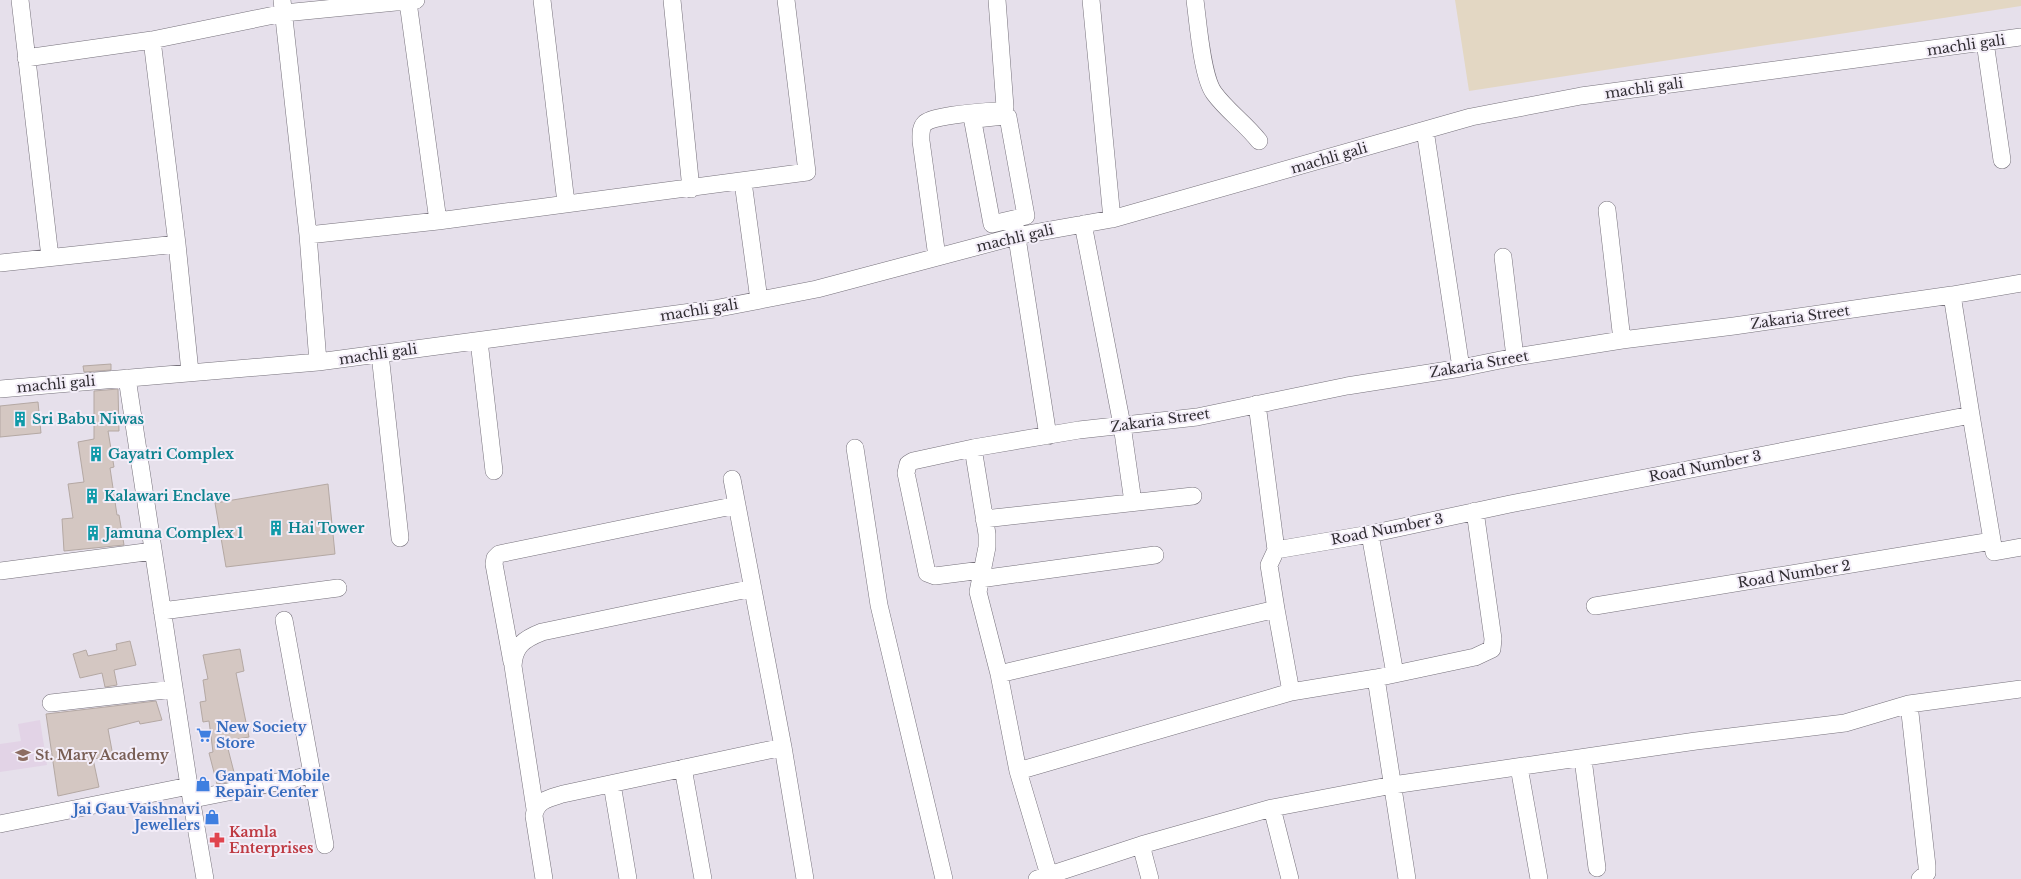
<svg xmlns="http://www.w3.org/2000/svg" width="2021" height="879" font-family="'Libre Baskerville',serif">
  <rect width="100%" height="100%" fill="#e6e0eb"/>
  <path fill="#e2d3e6" d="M40 720 47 765 0 772V744L21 741 18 724Z"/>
  <path fill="#e3d7c3" d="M1455 0H2021V6L1469 91Z"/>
  <path fill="#d4c7c2" stroke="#b4a8a3" d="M111 364V370L84 372 83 366Z
    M118 389 119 431H108L114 467 110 468 117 515H119L124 545 64 551 62 519 73 518 68 484 84 482 78 442 94 439V391Z
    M38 402 41 433 0 437V406Z
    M328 484 335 554 226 567 215 503Z
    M130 641 136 665 114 670 117 685 105 687 102 673 80 678 73 654 86 650 88 656 117 650 116 644Z
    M240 649 244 671 236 673 249 737 226 741 236 780 217 784 209 753 213 752 209 721 203 722 200 702 206 701 203 680 208 679 203 655Z
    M156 701 162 720 140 724 139 721 108 729 113 756 93 759 99 787 58 796 46 714Z"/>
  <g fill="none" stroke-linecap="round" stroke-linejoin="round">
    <g stroke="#76717b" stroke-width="18">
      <path id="minor" d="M20 0 50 257
        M282 0 308 235 318 362
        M542 0 566 203
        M672 0 691 189
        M1091 0 1112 219
        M1195 0C1198 22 1202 77 1214 93 1227 111 1245 123 1259 141
        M408 2 438 221
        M152 40 177 244 190 372
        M1985 42 2002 160
        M26 58 152 40 284 13 416 0
        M1004 116 1008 117 1026 216 992 224 973 122 976 119Z
        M1425 130 1461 368
        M743 182 759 300
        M1607 210 1622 340
        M1083 224 1122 425 1133 502
        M1015 225 1048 436
        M308 235 438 221 807 172 786 0
        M937 257 921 141C921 135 920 128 925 123 937 114 987 112 1004 110L1005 107 997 0
        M1503 257 1515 357
        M0 263 177 244
        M479 341 494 471
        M380 354 400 538
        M127 378 189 786 205 879
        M0 389 318 362 714 309 817 289 1017 236 1112 219 1471 117 1581 96 2021 37
        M1257 404 1276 550 1269 565 1276 609 999 674 1018 771 1291 692 1376 678
        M1971 415 1952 295 2021 283
        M855 448 879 605 944 879
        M973 448 987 534V547L978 592 999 674
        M732 479 783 747 805 879
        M984 519 1193 496
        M1370 534 1395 674 1376 678 1407 879
        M1276 550 1370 534 1510 504 1971 415 1994 552 2021 547
        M982 570 935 576 927 573 906 473 908 464 913 461 973 448 1079 430 1197 417 1347 386 1461 368 1515 357 1622 340 1734 326 1952 295
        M0 571 153 551
        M980 579 1155 555
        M1595 606 1992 541
        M1276 609 1291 692
        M162 611 338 588
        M284 620 325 845
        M512 662 494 564 495 558 499 554 737 505
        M1395 674 1475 657 1492 649 1493 639 1475 511
        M51 703 174 689
        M1909 704 1927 866V873L1920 879
        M1583 759 1597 868
        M1519 767 1539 879
        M683 768 703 879
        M1018 771 1049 875
        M612 784 628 879
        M193 799 312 775
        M1272 808 1290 879
        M535 809 513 666C514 646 524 639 542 632L753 588
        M0 824 189 786
        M1141 845 1150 879
        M544 879 534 816C536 800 550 798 563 794L783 747
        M1037 879 1141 845 1272 808 1393 785 1696 741 1845 723 1909 704 2021 689"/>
    </g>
    <use href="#minor" stroke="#fff" stroke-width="17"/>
  </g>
  <defs>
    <g id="building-bare" transform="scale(1.2)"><path d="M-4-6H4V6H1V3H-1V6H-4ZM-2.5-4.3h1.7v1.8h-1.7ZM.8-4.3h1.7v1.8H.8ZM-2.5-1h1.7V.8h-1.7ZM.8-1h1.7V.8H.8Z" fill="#0f9aa8" stroke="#f3edf8" stroke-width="2.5" paint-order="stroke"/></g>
    <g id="supermarket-bare" transform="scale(1.2)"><path d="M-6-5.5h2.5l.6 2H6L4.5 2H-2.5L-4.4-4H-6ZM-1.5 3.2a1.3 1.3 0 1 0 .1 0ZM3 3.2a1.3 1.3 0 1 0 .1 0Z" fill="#3f7fe0" stroke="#f3edf8" stroke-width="2.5" paint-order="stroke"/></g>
    <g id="school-bare" transform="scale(1.2)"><path d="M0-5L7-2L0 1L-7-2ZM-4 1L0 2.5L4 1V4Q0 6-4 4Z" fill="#8d6e63" stroke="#f3edf8" stroke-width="2.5" paint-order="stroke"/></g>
    <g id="shop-bare" transform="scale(1.2)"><path d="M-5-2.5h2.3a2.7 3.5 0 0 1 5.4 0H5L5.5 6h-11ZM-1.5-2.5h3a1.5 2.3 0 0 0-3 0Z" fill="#3f7fe0" stroke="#f3edf8" stroke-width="2.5" paint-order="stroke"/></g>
    <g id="pharmacy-bare" transform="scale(1.2)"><path d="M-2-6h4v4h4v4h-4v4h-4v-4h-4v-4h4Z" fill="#e0444e" stroke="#f3edf8" stroke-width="2.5" paint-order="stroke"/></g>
  </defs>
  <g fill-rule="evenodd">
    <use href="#building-bare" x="20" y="419"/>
    <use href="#building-bare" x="96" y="454"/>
    <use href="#building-bare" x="92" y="496"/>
    <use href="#building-bare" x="276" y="528"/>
    <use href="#building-bare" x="93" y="533"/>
    <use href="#supermarket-bare" x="204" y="735"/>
    <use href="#school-bare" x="23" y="755"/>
    <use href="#shop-bare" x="203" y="784"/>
    <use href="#shop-bare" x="212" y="817"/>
    <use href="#pharmacy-bare" x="217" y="840"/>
  </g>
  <g text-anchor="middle" stroke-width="4" stroke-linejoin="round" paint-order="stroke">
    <g font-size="14" fill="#302d32" stroke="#f3edf8">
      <text transform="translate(1966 45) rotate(-8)" y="5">machli gali</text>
      <text transform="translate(1644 88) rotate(-8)" y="5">machli gali</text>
      <text transform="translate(1329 158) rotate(-16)" y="5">machli gali</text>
      <text transform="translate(1015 238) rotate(-13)" y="5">machli gali</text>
      <text transform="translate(699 310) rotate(-9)" y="5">machli gali</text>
      <text transform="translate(1800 317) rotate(-8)" y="5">Zakaria Street</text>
      <text transform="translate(378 354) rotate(-8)" y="5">machli gali</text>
      <text transform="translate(1479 364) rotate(-10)" y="5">Zakaria Street</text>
      <text transform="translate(56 384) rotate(-5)" y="5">machli gali</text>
      <text transform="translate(1160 420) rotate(-8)" y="5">Zakaria Street</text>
      <text transform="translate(1705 466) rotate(-11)" y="5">Road Number 3</text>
      <text transform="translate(1387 529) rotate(-11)" y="5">Road Number 3</text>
      <text transform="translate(1794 574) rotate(-9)" y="5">Road Number 2</text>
    </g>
    <g font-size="14" font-weight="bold" fill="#0d838f" stroke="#f3edf8" text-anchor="start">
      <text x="32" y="424">Sri Babu Niwas</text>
      <text x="108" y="459">Gayatri Complex</text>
      <text x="104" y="501">Kalawari Enclave</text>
      <text x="288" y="533">Hai Tower</text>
      <text x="105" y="538">Jamuna Complex 1</text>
    </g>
    <g font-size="14" font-weight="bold" fill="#366cbe" stroke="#f3edf8" text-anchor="start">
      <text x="216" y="732">New Society<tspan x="216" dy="16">Store</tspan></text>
      <text x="215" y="781">Ganpati Mobile<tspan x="215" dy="16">Repair Center</tspan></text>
      <text x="200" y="814" text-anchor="end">Jai Gau Vaishnavi<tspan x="200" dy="16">Jewellers</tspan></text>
    </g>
    <g font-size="14" font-weight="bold" fill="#785e54" stroke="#f3edf8" text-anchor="start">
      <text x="35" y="760">St. Mary Academy</text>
    </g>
    <g font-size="14" font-weight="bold" fill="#be3a42" stroke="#f3edf8" text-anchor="start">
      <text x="229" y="837">Kamla<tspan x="229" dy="16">Enterprises</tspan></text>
    </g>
  </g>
</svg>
